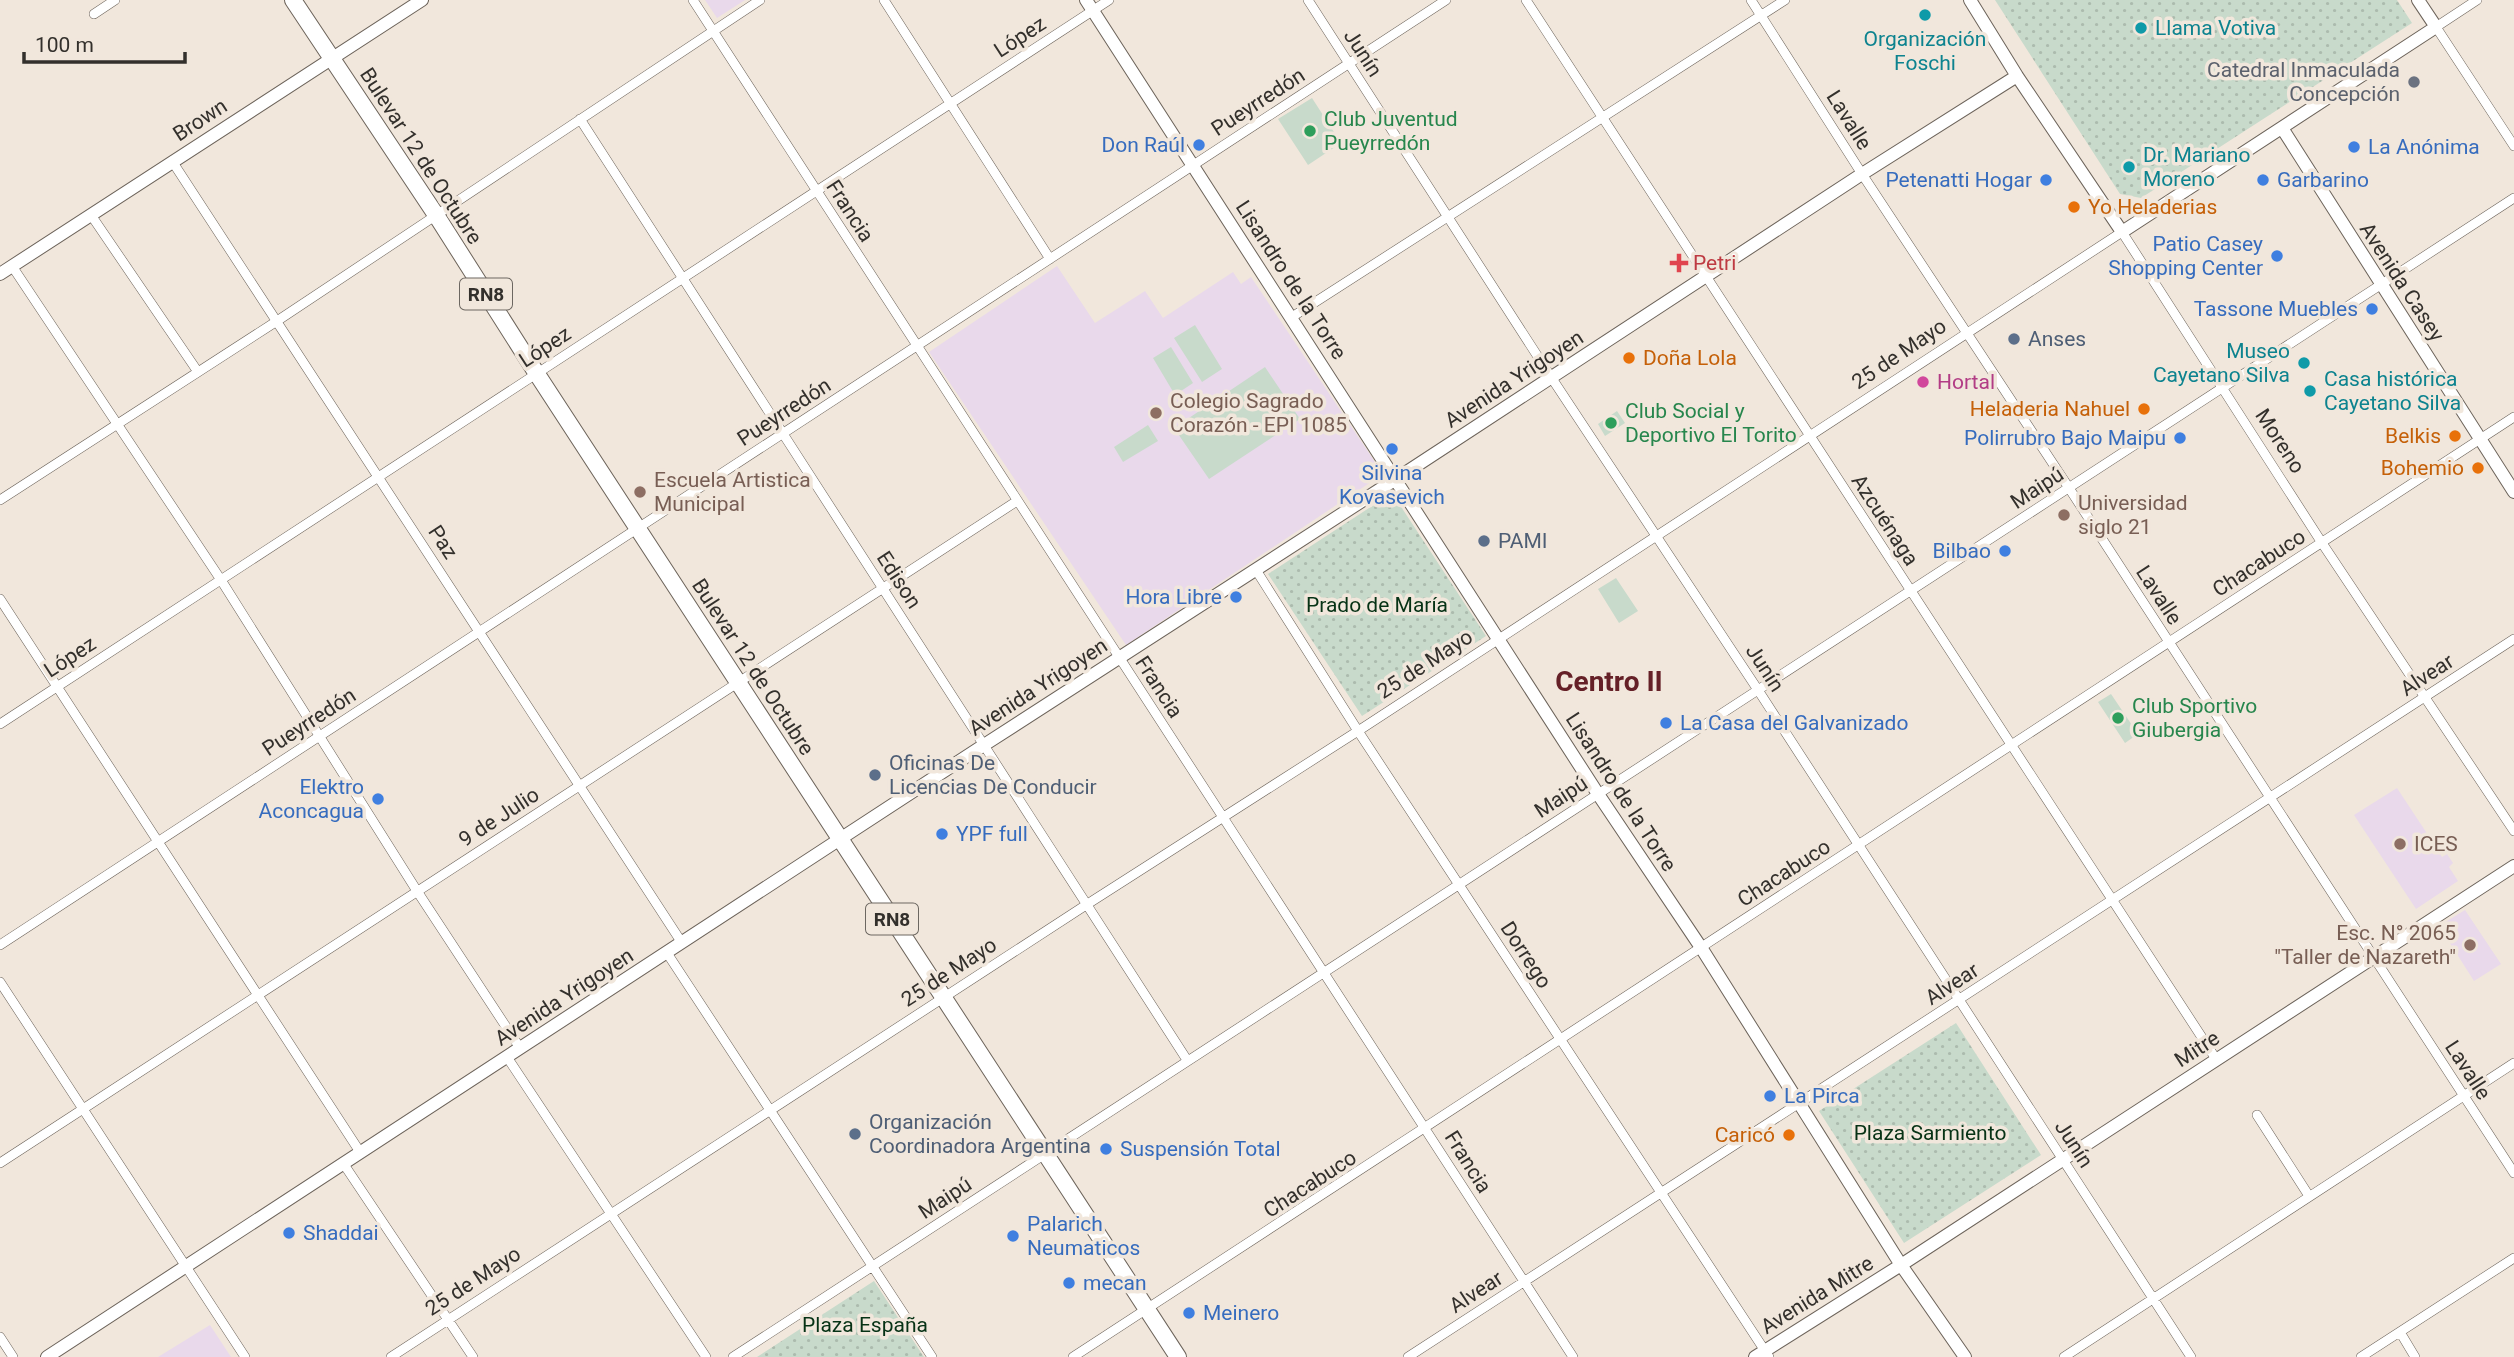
<svg xmlns="http://www.w3.org/2000/svg" width="2514" height="1357" font-family="Roboto,sans-serif">
  <defs>
    <pattern id="park-dots" width="8" height="8" patternUnits="userSpaceOnUse" patternTransform="scale(1.75)"><rect width="8" height="8" fill="#c8dacb"/><path d="M2 2h.1M6 6h.1" fill="none" stroke="#acbbae" stroke-width="1.8" stroke-linecap="round"/></pattern>
  </defs>
  <rect width="100%" height="100%" fill="#f1e7dc"/>
  <path fill="#e9d9eb" d="M705 0H745L717 18Z
    M1057 266 1095 323 1145 291 1163 318 1233 272 1241 284 1251 277 1383 474 1126 645 929 352Z
    M2397 788 2428 835 2423 839 2432 853 2438 850 2442 857 2447 854 2453 863 2449 867 2458 881 2416 909 2354 815Z
    M2465 910 2501 964 2474 981 2439 926Z
    M210 1325 231 1357H158Z"/>
  <path fill="#c8dacb" d="M1312 98 1341 143 1308 165 1278 119Z
    M1195 325 1222 369 1202 382 1174 338Z
    M1171 347 1193 383 1175 395 1153 358Z
    M1265 367 1300 419 1209 479 1174 428Z
    M1617 411 1625 423 1605 436 1598 424Z
    M1148 425 1158 441 1123 462 1114 447Z
    M1616 578 1638 611 1619 623 1598 589Z
    M2111 694 2138 734 2125 743 2098 702Z"/>
  <path fill="url(#park-dots)" d="M1995 0H2397L2412 23 2141 198 2120 194Z
    M1392 493 1486 636 1362 716 1268 574Z
    M1956 1023 2041 1155 1904 1243 1819 1111Z
    M874 1281 924 1357H757Z"/>
  <g fill="none" stroke-linecap="round" stroke-linejoin="round">
    <g stroke="#6c635a" stroke-width="10">
      <path id="street" d="M693 0 1573 1357
        M884 0 1050 259
        M1308 0 1551 377 1758 690 2191 1357
        M1526 0 2216 1059
        M1751 0 1862 174 2069 488 2514 1173
        M2477 0 2436 27 2514 146
        M94 14 115 0
        M580 119 1187 1060
        M172 161 682 943
        M91 215 198 372
        M12 266 221 580 417 891 520 1048
        M1292 317 1785 0
        M0 500 277 321 760 0
        M1256 570 1358 731 1769 1357
        M0 599 360 1152
        M0 724 1109 0
        M0 945 1446 0
        M667 953 932 1357
        M0 982 245 1357
        M507 1057 706 1357
        M2257 1115 2309 1196
        M0 1163 1017 501
        M343 1163 473 1357
        M2400 1332 2415 1357
        M0 1337 13 1357
        M391 1357 1086 905 1358 731 2122 232 2322 543 2514 831
        M733 1357 2514 198
        M1073 1357 2514 417
        M1408 1357 2514 639
        M2064 1357 2514 1063
        M2361 1357 2514 1258"/>
    </g>
    <g stroke="#6c635a" stroke-width="14">
      <path id="secondary" d="M1086 0 1598 794 1702 949 1901 1265 1965 1357
        M1970 0 2017 76 2122 232 2436 27 2418 0
        M2282 128 2514 492
        M0 274 422 0
        M47 1357 984 745 1396 479 1862 174 2017 76
        M1755 1357 1901 1265 2514 866"/>
    </g>
    <g stroke="#6c635a" stroke-width="18">
      <path id="highway" d="M293 0 436 215 537 374 1178 1357"/>
    </g>
    <use href="#street" stroke="#fff" stroke-width="9"/>
    <use href="#secondary" stroke="#fff" stroke-width="12"/>
    <use href="#highway" stroke="#fff" stroke-width="16"/>
  </g>
  <g fill="#0f9aa8" stroke="#f1e7dc" stroke-width="2.5">
    <circle cx="1925" cy="15" r="7"/>
    <circle cx="2141" cy="28" r="7"/>
    <circle cx="2129" cy="167" r="7"/>
    <circle cx="2304" cy="363" r="7"/>
    <circle cx="2310" cy="391" r="7"/>
  </g>
  <circle fill="#6b7280" stroke="#f1e7dc" stroke-width="2.5" cx="2414" cy="82" r="7"/>
  <g fill="#2e9e5b" stroke="#f1e7dc" stroke-width="2.5">
    <circle cx="1310" cy="131" r="7"/>
    <circle cx="1611" cy="423" r="7"/>
    <circle cx="2118" cy="718" r="7"/>
  </g>
  <g fill="#3f7fe0" stroke="#f1e7dc" stroke-width="2.5">
    <circle cx="1199" cy="145" r="7"/>
    <circle cx="2354" cy="147" r="7"/>
    <circle cx="2046" cy="180" r="7"/>
    <circle cx="2263" cy="180" r="7"/>
    <circle cx="2277" cy="256" r="7"/>
    <circle cx="2372" cy="309" r="7"/>
    <circle cx="2180" cy="438" r="7"/>
    <circle cx="1392" cy="449" r="7"/>
    <circle cx="2005" cy="551" r="7"/>
    <circle cx="1236" cy="597" r="7"/>
    <circle cx="1666" cy="723" r="7"/>
    <circle cx="378" cy="799" r="7"/>
    <circle cx="942" cy="834" r="7"/>
    <circle cx="1770" cy="1096" r="7"/>
    <circle cx="1106" cy="1149" r="7"/>
    <circle cx="289" cy="1233" r="7"/>
    <circle cx="1013" cy="1236" r="7"/>
    <circle cx="1069" cy="1283" r="7"/>
    <circle cx="1189" cy="1313" r="7"/>
  </g>
  <g fill="#e8710a" stroke="#f1e7dc" stroke-width="2.5">
    <circle cx="2074" cy="207" r="7"/>
    <circle cx="1629" cy="358" r="7"/>
    <circle cx="2144" cy="409" r="7"/>
    <circle cx="2455" cy="436" r="7"/>
    <circle cx="2478" cy="468" r="7"/>
    <circle cx="1789" cy="1135" r="7"/>
  </g>
  <path fill="#e0444e" stroke="#f1e7dc" stroke-width="2.5" d="M1675.5 252.5h7v7h7v7h-7v7h-7v-7h-7v-7h7z"/>
  <g fill="#5c6f8a" stroke="#f1e7dc" stroke-width="2.5">
    <circle cx="2014" cy="339" r="7"/>
    <circle cx="1484" cy="541" r="7"/>
    <circle cx="875" cy="775" r="7"/>
    <circle cx="855" cy="1134" r="7"/>
  </g>
  <circle fill="#d1479c" stroke="#f1e7dc" stroke-width="2.5" cx="1923" cy="382" r="7"/>
  <g fill="#8d6e63" stroke="#f1e7dc" stroke-width="2.5">
    <circle cx="1156" cy="413" r="7"/>
    <circle cx="640" cy="492" r="7"/>
    <circle cx="2064" cy="515" r="7"/>
    <circle cx="2400" cy="844" r="7"/>
    <circle cx="2470" cy="945" r="7"/>
  </g>
  <g text-anchor="middle" stroke-width="7" stroke-linejoin="round" paint-order="stroke">
    <g fill="#f1e7dc" stroke="#6c6761" stroke-width="2">
      <rect x="460" y="278.5" width="52" height="31" rx="5"/>
      <rect x="866" y="903.5" width="52" height="31" rx="5"/>
    </g>
    <g font-size="19" font-weight="bold" fill="#33302c">
      <text x="486" y="301">RN8</text>
      <text x="892" y="926">RN8</text>
    </g>
    <g font-size="21" fill="#0d838f" stroke="#f1e7dc" text-anchor="start">
      <text x="2155" y="35">Llama Votiva</text>
      <text x="1925" y="46" text-anchor="middle">Organización<tspan x="1925" dy="24">Foschi</tspan></text>
      <text x="2143" y="162">Dr. Mariano<tspan x="2143" dy="24">Moreno</tspan></text>
      <text x="2290" y="358" text-anchor="end">Museo<tspan x="2290" dy="24">Cayetano Silva</tspan></text>
      <text x="2324" y="386">Casa histórica<tspan x="2324" dy="24">Cayetano Silva</tspan></text>
    </g>
    <g font-size="21" fill="#33302c" stroke="#f1e7dc">
      <text transform="translate(1020 37) rotate(-33)" y="7">López</text>
      <text transform="translate(1363 53) rotate(57)" y="7">Junín</text>
      <text transform="translate(1258 102) rotate(-33)" y="7">Pueyrredón</text>
      <text transform="translate(200 120) rotate(-33)" y="7">Brown</text>
      <text transform="translate(1849 120) rotate(58)" y="7">Lavalle</text>
      <text transform="translate(421 156) rotate(57)" y="7">Bulevar 12 de Octubre</text>
      <text transform="translate(850 211) rotate(57)" y="7">Francia</text>
      <text transform="translate(1291 280) rotate(57)" y="7">Lisandro de la Torre</text>
      <text transform="translate(2402 282) rotate(57)" y="7">Avenida Casey</text>
      <text transform="translate(545 347) rotate(-33)" y="7">López</text>
      <text transform="translate(1899 354) rotate(-34)" y="7">25 de Mayo</text>
      <text transform="translate(1514 379) rotate(-33)" y="7">Avenida Yrigoyen</text>
      <text transform="translate(784 412) rotate(-33)" y="7">Pueyrredón</text>
      <text transform="translate(2280 441) rotate(57)" y="7">Moreno</text>
      <text transform="translate(2037 488) rotate(-33)" y="7">Maipú</text>
      <text transform="translate(1885 520) rotate(57)" y="7">Azcuénaga</text>
      <text transform="translate(443 542) rotate(57)" y="7">Paz</text>
      <text transform="translate(2259 563) rotate(-33)" y="7">Chacabuco</text>
      <text transform="translate(899 580) rotate(57)" y="7">Edison</text>
      <text transform="translate(2159 595) rotate(57)" y="7">Lavalle</text>
      <text transform="translate(70 657) rotate(-33)" y="7">López</text>
      <text transform="translate(1425 664) rotate(-33)" y="7">25 de Mayo</text>
      <text transform="translate(753 667) rotate(57)" y="7">Bulevar 12 de Octubre</text>
      <text transform="translate(1765 668) rotate(57)" y="7">Junín</text>
      <text transform="translate(2427 675) rotate(-33)" y="7">Alvear</text>
      <text transform="translate(1038 687) rotate(-33)" y="7">Avenida Yrigoyen</text>
      <text transform="translate(1159 687) rotate(57)" y="7">Francia</text>
      <text transform="translate(309 722) rotate(-33)" y="7">Pueyrredón</text>
      <text transform="translate(1621 792) rotate(57)" y="7">Lisandro de la Torre</text>
      <text transform="translate(1561 797) rotate(-33)" y="7">Maipú</text>
      <text transform="translate(499 817) rotate(-33)" y="7">9 de Julio</text>
      <text transform="translate(1784 873) rotate(-33)" y="7">Chacabuco</text>
      <text transform="translate(1526 955) rotate(57)" y="7">Dorrego</text>
      <text transform="translate(949 972) rotate(-33)" y="7">25 de Mayo</text>
      <text transform="translate(1952 984) rotate(-33)" y="7">Alvear</text>
      <text transform="translate(564 997) rotate(-33)" y="7">Avenida Yrigoyen</text>
      <text transform="translate(2197 1049) rotate(-33)" y="7">Mitre</text>
      <text transform="translate(2468 1070) rotate(57)" y="7">Lavalle</text>
      <text transform="translate(2074 1144) rotate(57)" y="7">Junín</text>
      <text transform="translate(1468 1162) rotate(58)" y="7">Francia</text>
      <text transform="translate(1310 1184) rotate(-33)" y="7">Chacabuco</text>
      <text transform="translate(945 1198) rotate(-33)" y="7">Maipú</text>
      <text transform="translate(473 1281) rotate(-33)" y="7">25 de Mayo</text>
      <text transform="translate(1476 1292) rotate(-33)" y="7">Alvear</text>
      <text transform="translate(1817 1295) rotate(-32)" y="7">Avenida Mitre</text>
    </g>
    <g font-size="21" fill="#5b616d" stroke="#f1e7dc" text-anchor="end">
      <text x="2400" y="77">Catedral Inmaculada<tspan x="2400" dy="24">Concepción</tspan></text>
    </g>
    <g font-size="21" fill="#27864d" stroke="#f1e7dc" text-anchor="start">
      <text x="1324" y="126">Club Juventud<tspan x="1324" dy="24">Pueyrredón</tspan></text>
      <text x="1625" y="418">Club Social y<tspan x="1625" dy="24">Deportivo El Torito</tspan></text>
      <text x="2132" y="713">Club Sportivo<tspan x="2132" dy="24">Giubergia</tspan></text>
    </g>
    <g font-size="21" fill="#366cbe" stroke="#f1e7dc" text-anchor="start">
      <text x="1185" y="152" text-anchor="end">Don Raúl</text>
      <text x="2368" y="154">La Anónima</text>
      <text x="2032" y="187" text-anchor="end">Petenatti Hogar</text>
      <text x="2277" y="187">Garbarino</text>
      <text x="2263" y="251" text-anchor="end">Patio Casey<tspan x="2263" dy="24">Shopping Center</tspan></text>
      <text x="2358" y="316" text-anchor="end">Tassone Muebles</text>
      <text x="2166" y="445" text-anchor="end">Polirrubro Bajo Maipu</text>
      <text x="1392" y="480" text-anchor="middle">Silvina<tspan x="1392" dy="24">Kovasevich</tspan></text>
      <text x="1991" y="558" text-anchor="end">Bilbao</text>
      <text x="1222" y="604" text-anchor="end">Hora Libre</text>
      <text x="1680" y="730">La Casa del Galvanizado</text>
      <text x="364" y="794" text-anchor="end">Elektro<tspan x="364" dy="24">Aconcagua</tspan></text>
      <text x="956" y="841">YPF full</text>
      <text x="1784" y="1103">La Pirca</text>
      <text x="1120" y="1156">Suspensión Total</text>
      <text x="1027" y="1231">Palarich<tspan x="1027" dy="24">Neumaticos</tspan></text>
      <text x="303" y="1240">Shaddai</text>
      <text x="1083" y="1290">mecan</text>
      <text x="1203" y="1320">Meinero</text>
    </g>
    <g font-size="21" fill="#c56008" stroke="#f1e7dc" text-anchor="end">
      <text x="2088" y="214" text-anchor="start">Yo Heladerias</text>
      <text x="1643" y="365" text-anchor="start">Doña Lola</text>
      <text x="2130" y="416">Heladeria Nahuel</text>
      <text x="2441" y="443">Belkis</text>
      <text x="2464" y="475">Bohemio</text>
      <text x="1775" y="1142">Caricó</text>
    </g>
    <g font-size="21" fill="#be3a42" stroke="#f1e7dc" text-anchor="start">
      <text x="1693" y="270">Petri</text>
    </g>
    <g font-size="21" fill="#4e5e75" stroke="#f1e7dc" text-anchor="start">
      <text x="2028" y="346">Anses</text>
      <text x="1498" y="548">PAMI</text>
      <text x="889" y="770">Oficinas De<tspan x="889" dy="24">Licencias De Conducir</tspan></text>
      <text x="869" y="1129">Organización<tspan x="869" dy="24">Coordinadora Argentina</tspan></text>
    </g>
    <g font-size="21" fill="#b23c85" stroke="#f1e7dc" text-anchor="start">
      <text x="1937" y="389">Hortal</text>
    </g>
    <g font-size="21" fill="#785e54" stroke="#f1e7dc" text-anchor="start">
      <text x="1170" y="408">Colegio Sagrado<tspan x="1170" dy="24">Corazón - EPI 1085</tspan></text>
      <text x="654" y="487">Escuela Artistica<tspan x="654" dy="24">Municipal</tspan></text>
      <text x="2078" y="510">Universidad<tspan x="2078" dy="24">siglo 21</tspan></text>
      <text x="2414" y="851">ICES</text>
      <text x="2456" y="940" text-anchor="end">Esc. N° 2065<tspan x="2456" dy="24">"Taller de Nazareth"</tspan></text>
    </g>
    <g font-size="21" fill="#063215" stroke="#f1e7dc">
      <text x="1377" y="612">Prado de María</text>
      <text x="1930" y="1140">Plaza Sarmiento</text>
      <text x="865" y="1332">Plaza España</text>
    </g>
    <g font-size="28" font-weight="bold" fill="#652027" stroke="#f1e7dc">
      <text x="1609" y="691">Centro II</text>
    </g>
  </g>
  <path d="M24 52v10h161v-10" fill="none" stroke="#33302c" stroke-width="3.5"/>
  <text x="35" y="52" font-size="21" fill="#33302c" stroke="#f1e7dc" stroke-width="5" paint-order="stroke">100 m</text>
</svg>
